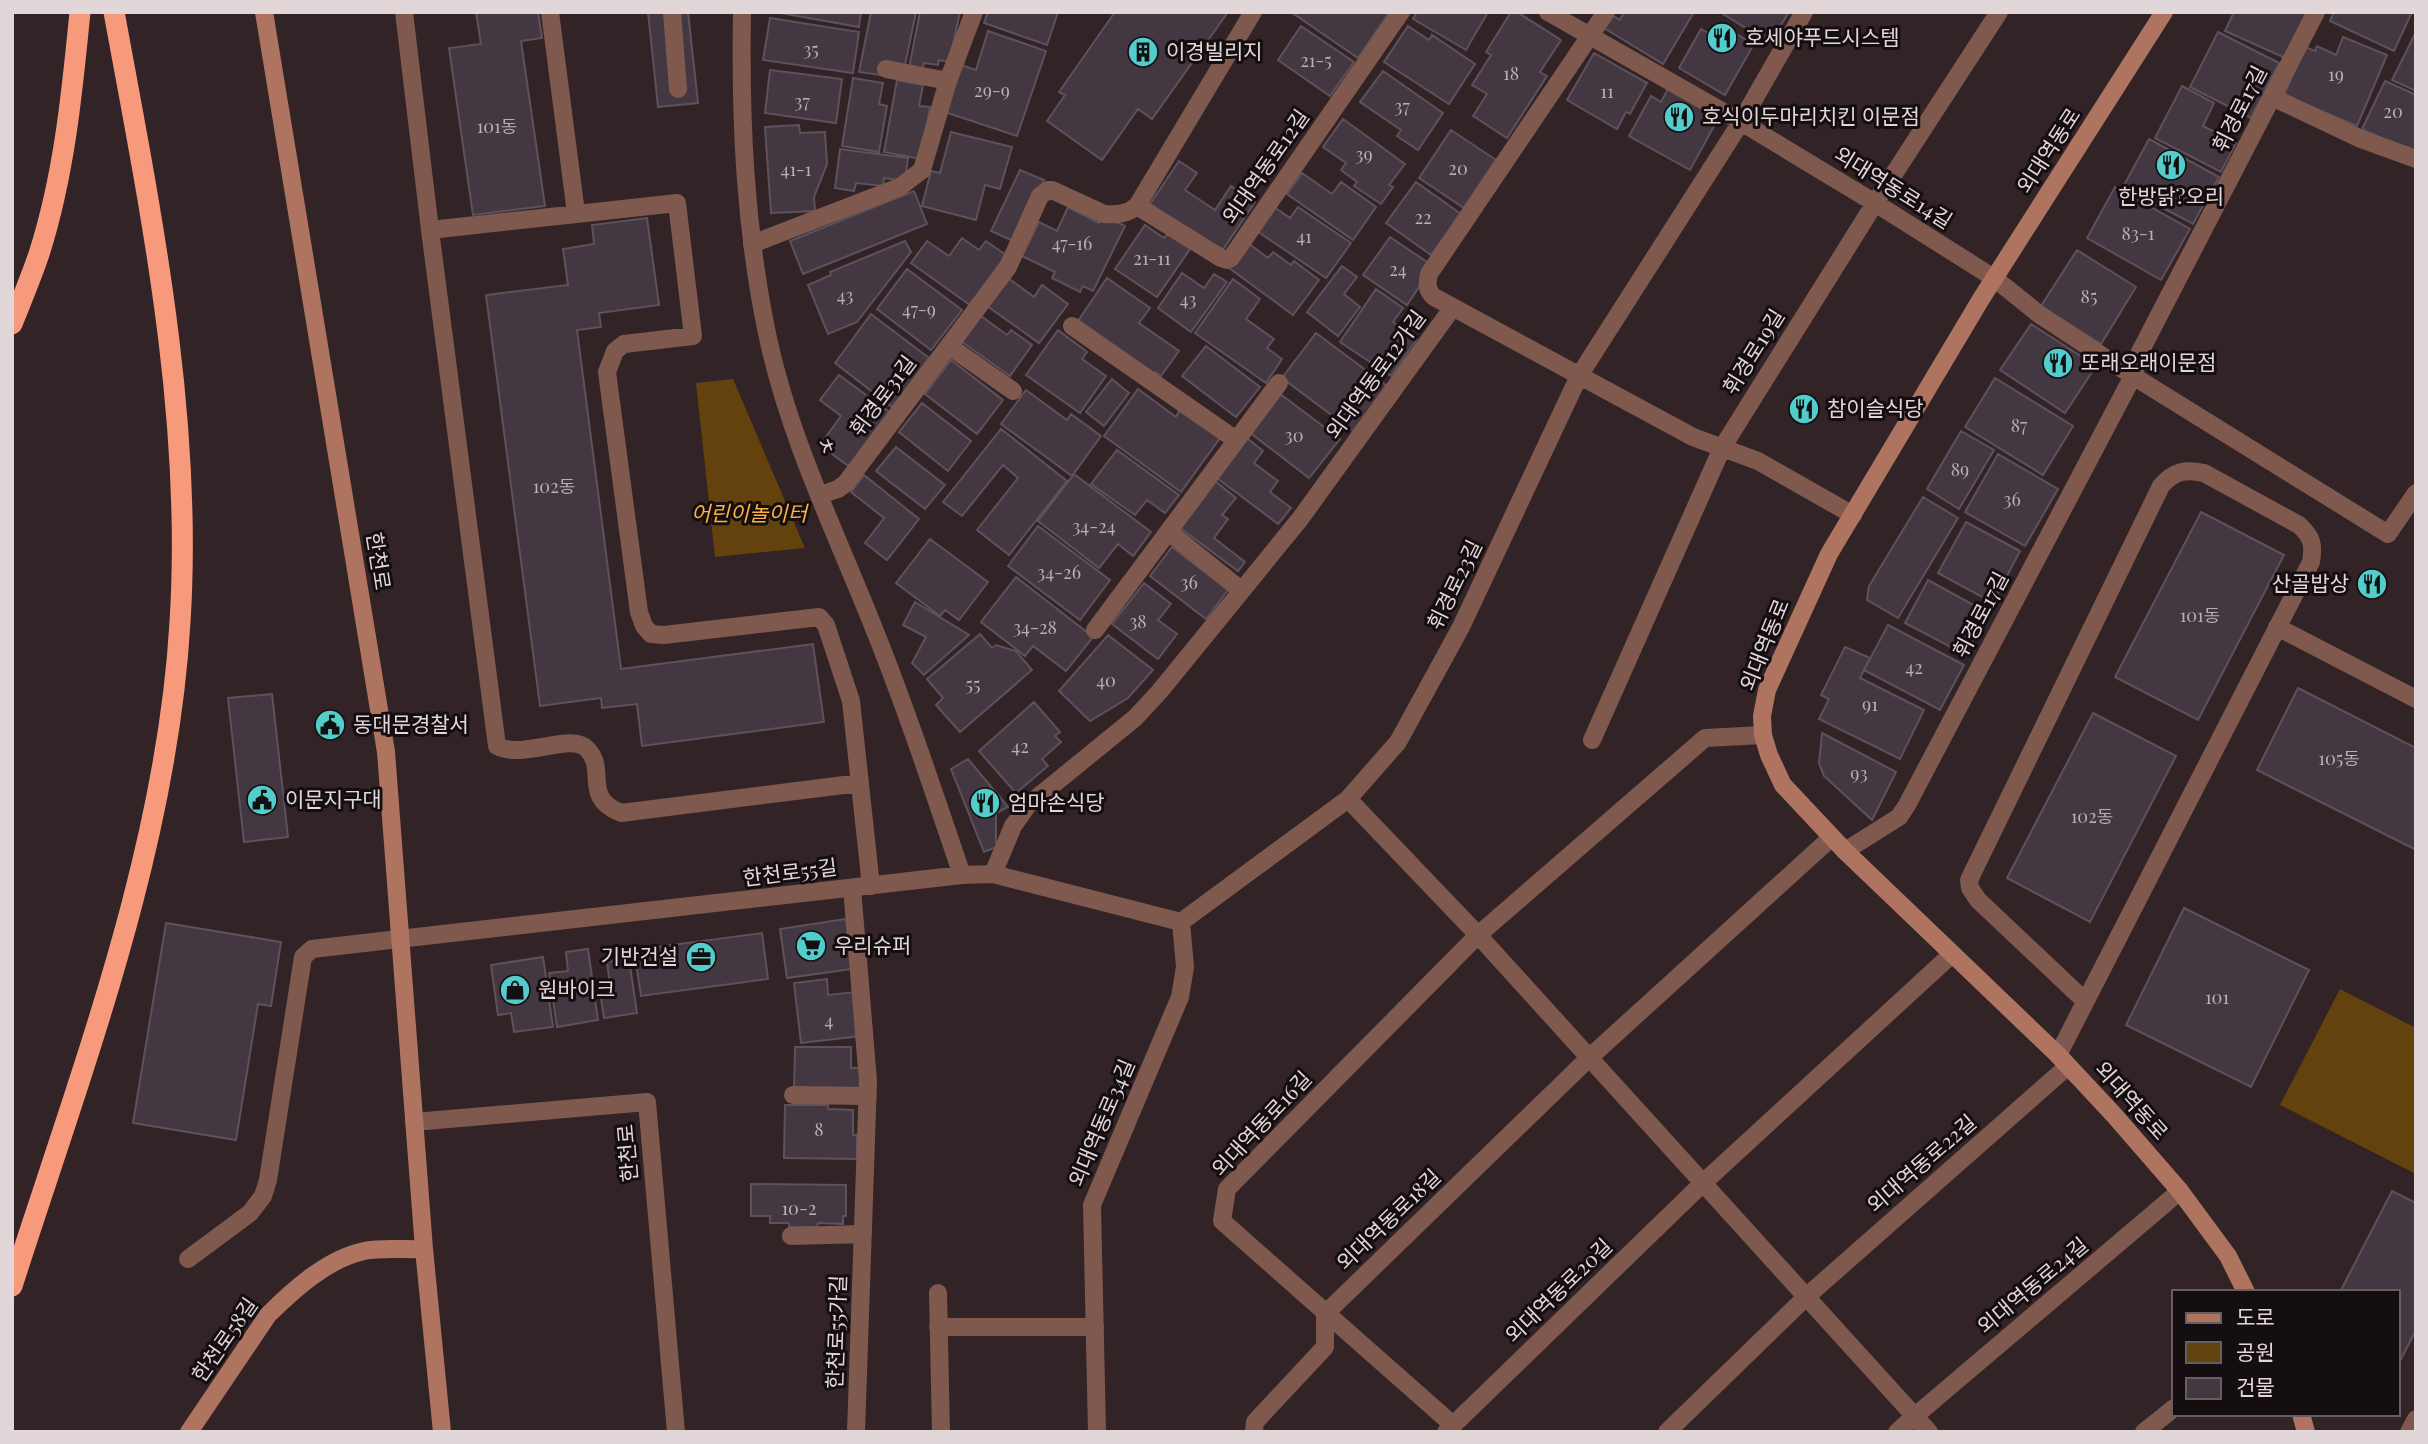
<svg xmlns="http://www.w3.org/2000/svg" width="2428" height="1444" font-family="'Playfair Display','Noto Sans KR',serif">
  <rect width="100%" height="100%" fill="#322326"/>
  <path fill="#63420e" d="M733 379 805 548 715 557 696 383Z
    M2340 989 2416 1028V1174L2280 1105Z"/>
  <path fill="#433842" stroke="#5d515b" stroke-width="2" d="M476 12H538L542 38 521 41 545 206 473 215 449 48 481 44Z
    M648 12H688L698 103 658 107Z
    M775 12H861L859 27Z
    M871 12H916L905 65 881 75 859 72Z
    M920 12H960L949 62 939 60 938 65 924 63 922 71 909 68Z
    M988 12H1058L1047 45 984 23Z
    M1115 12H1228L1152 119 1138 109 1102 160 1047 121 1065 95 1059 92Z
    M1291 12H1385L1388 14 1358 58Z
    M1417 12H1488L1466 50 1413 19Z
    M1511 12H1517L1561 40 1540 72 1547 76 1507 138 1473 116 1487 94 1472 85 1491 55 1486 52Z
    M1624 12H1694L1663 64 1604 28 1612 15 1620 20Z
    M1720 12H1789L1770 43Z
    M2234 12H2307L2285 58 2225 31Z
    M2334 12H2412L2394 51 2330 21Z
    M770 18 859 32 853 73 763 60Z
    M1718 24 1754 44 1725 95 1679 68 1701 29 1711 35Z
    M1301 26 1354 62 1330 96 1278 60Z
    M1408 26 1429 40 1432 35 1475 64 1449 104 1384 62Z
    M988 31 1046 51 1017 136 945 112 961 65 976 70Z
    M2218 32 2279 63 2251 118 2190 87Z
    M2416 32V91L2392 80Z
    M2343 37 2387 55 2357 126 2284 95 2305 47 2315 51 2317 46 2336 55Z
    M1594 53 1647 83 1630 114 1626 112 1617 129 1567 100Z
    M770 70 842 79 836 123 765 113Z
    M1383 71 1443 113 1418 150 1397 136 1401 130 1360 102Z
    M853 78 883 83 879 104 887 106 879 152 842 146Z
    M897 80 923 85 919 106 930 107 921 159 884 152Z
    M2385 81 2416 95V154L2362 129Z
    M2182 86 2214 103 2203 126 2236 143 2221 172 2155 138Z
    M1669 87 1713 111 1714 126 1690 170 1629 136 1651 96 1661 102Z
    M1343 119 1405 164 1389 185 1393 187 1381 204 1354 186 1357 182 1341 170 1346 163 1323 147Z
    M799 125 800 133 825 132 827 164 814 197 815 211 771 213 765 127Z
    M1451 130 1496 160 1464 208 1419 178Z
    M951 132 1012 147 1000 189 985 185 976 220 922 206 931 171 940 173Z
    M2149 139 2219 177 2193 224 2123 187Z
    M840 149 908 158 905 181 884 178 883 186 856 183 854 191 835 188Z
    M1179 161 1197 173 1185 190 1215 210 1231 186 1255 202 1222 251 1150 204Z
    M1020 170 1044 180 1015 242 991 231Z
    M1302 173 1332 194 1341 182 1376 207 1353 240 1287 194Z
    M1416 182 1461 214 1431 255 1386 223Z
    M2115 187 2190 229 2161 280 2087 238Z
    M914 191 927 224 803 274 790 241Z
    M1068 207 1099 223 1102 215 1125 226 1093 291 1083 286 1080 292 1052 278 1055 272 1022 256 1039 222 1057 231Z
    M1274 207 1290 218 1298 207 1351 243 1326 278 1257 231Z
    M647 218 659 305 599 313 601 327 577 330 621 669 813 644 824 722 642 746 637 704 602 708 601 698 540 706 486 295 568 285 563 249 594 244 592 225Z
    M1145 225 1164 238 1168 234 1190 249 1157 297 1115 269Z
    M1390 237 1433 266 1407 305 1363 275Z
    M962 238 979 250 986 241 1006 255 970 305 911 263 927 241 949 256Z
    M905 241 911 252 857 322 828 334 808 285 831 275 830 272Z
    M1248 243 1268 258 1273 252 1291 265 1294 261 1319 280 1293 315 1229 268Z
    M2077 250 2136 287 2101 344 2041 306Z
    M1342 266 1357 277 1344 294 1360 307 1338 336 1307 312Z
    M907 269 962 310 931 350 877 309Z
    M1182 273 1204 288 1214 274 1227 282 1191 332 1158 308Z
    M1008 278 1034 297 1042 285 1068 304 1039 343 987 306Z
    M1107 278 1150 308 1139 323 1179 351 1161 376 1155 372 1152 376 1076 324Z
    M1233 279 1260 299 1246 319 1274 339 1267 348 1282 359 1266 383 1195 333Z
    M1376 289 1403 308 1393 322 1417 339 1391 376 1340 342Z
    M871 314 929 358 892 407 835 363Z
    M981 316 1007 335 1011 330 1032 345 1010 376 962 342Z
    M2031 324 2096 366 2065 413 2000 370Z
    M1058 330 1087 352 1082 359 1106 376 1080 413 1026 375Z
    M1316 333 1387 386 1353 431 1282 378Z
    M1206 346 1260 387 1236 417 1182 376Z
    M951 360 1003 400 977 434 925 394Z
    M839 375 892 414 851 468 820 445 841 416 820 400Z
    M1995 378 2073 426 2043 475 1965 427Z
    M1112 379 1129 393 1104 426 1086 412Z
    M1138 389 1176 417 1180 409 1220 438 1181 492 1104 436Z
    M1026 390 1067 420 1071 414 1101 436 1072 476 1001 424Z
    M1279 393 1340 439 1309 478 1249 432Z
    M922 403 971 441 948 471 899 432Z
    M1001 429 1067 481 1009 555 977 530 1018 478 1003 465 962 516 943 502Z
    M1961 431 1994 450 1959 509 1927 489Z
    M1247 438 1263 451 1254 463 1278 481 1270 492 1291 508 1278 524 1217 478Z
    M896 447 945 485 925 509 876 471Z
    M1117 450 1179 495 1165 513 1147 500 1135 515 1091 484Z
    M1998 454 2058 489 2025 546 1965 512Z
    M1074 474 1151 532 1133 556 1118 544 1099 568 1038 521Z
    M864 475 919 519 887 560 865 543 884 518 851 492Z
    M1215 481 1236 498 1222 515 1228 519 1214 538 1245 562 1238 571 1180 528Z
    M1923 497 1958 518 1898 618 1867 600 1869 586Z
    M2201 512 2284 555 2198 720 2115 677Z
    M1966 522 2020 551 1993 603 1938 573Z
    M1038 526 1110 580 1080 620 1008 566Z
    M930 539 988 582 959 620 945 610 940 616 896 583Z
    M1172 547 1228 590 1206 619 1150 576Z
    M1016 577 1093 637 1066 671 1033 646 1025 656 981 622Z
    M1928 580 1988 613 1966 655 1905 623Z
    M1144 583 1171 604 1158 620 1177 634 1158 659 1112 624Z
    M915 602 969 635 924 675 912 663 926 637 903 625Z
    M1888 625 1964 665 1940 710 1864 670Z
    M980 634 992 648 996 645 1016 651 1032 670 960 732 936 705 943 698 927 679Z
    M1108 635 1153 670 1128 698 1090 721 1059 691Z
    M1845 647 1870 658 1860 678 1924 710 1900 759 1819 719 1829 699 1821 695Z
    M2298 688 2416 748V850L2257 770Z
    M272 694 288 837 244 842 228 698Z
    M1034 702 1060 732 1055 736 1061 742 1042 759 1048 766 1016 793 979 751Z
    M2093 713 2176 756 2090 922 2007 878Z
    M1822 733 1896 772 1872 820 1824 776 1819 763Z
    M968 759 1008 807 996 813V847L984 852 951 769Z
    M2184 908 2309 970 2251 1087 2126 1025Z
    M846 919 852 969 787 978 780 929Z
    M166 923 281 942 271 1006 258 1004 236 1140 133 1123Z
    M762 933 768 979 641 996 634 950Z
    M588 949 598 1020 557 1027 549 973 568 971 566 952Z
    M543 957 553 1027 514 1032 511 1013 498 1015 491 965Z
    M629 959 637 1013 604 1018 599 986 610 984 607 962Z
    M827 979 828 995 856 992 861 1036 801 1043 794 983Z
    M795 1047H851V1068H862V1090H794Z
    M785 1105H828V1109L853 1110V1135H857V1159L784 1158Z
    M751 1184 846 1185V1216H843V1224L818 1223 817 1227H789V1223H770V1216H751Z
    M2392 1191 2416 1203V1330L2398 1365V1292H2340Z"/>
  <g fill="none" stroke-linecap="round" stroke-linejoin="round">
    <path stroke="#7f594d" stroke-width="18" d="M404 12 430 230 677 203 693 336 624 344 615 351 607 372 639 612 644 626 651 634 664 635 819 617 826 625 851 701 871 886
      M550 12 576 213
      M672 12 678 89
      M886 69 948 81
      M2272 97 2361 139 2416 159
      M430 230 497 746C525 760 571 732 587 749 608 770 581 797 621 813L860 783
      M752 244 900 187 922 170
      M1072 326 1236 440
      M949 346 1013 391
      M1169 532 1241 590
      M2277 627 2416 699
      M1095 630 1279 383
      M852 888 868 1081 856 1432
      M2058 1055 2311 562C2314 544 2312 537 2299 525L2204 473C2185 469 2174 471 2161 486L1969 880 1970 888 1978 900 2085 1001
      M793 1095 868 1096
      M791 1236 863 1234
      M188 1259 250 1213 263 1196 268 1180 303 957 312 949 399 939
      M938 1293 941 1432
      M1325 1314 1590 1057 1832 837
      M938 1327H1095
      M1915 1416 2180 1191
      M1453 1425 1222 1221 1227 1189 1478 935 1705 738 1763 735
      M1446 1432 1703 1183 1951 955
      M1667 1432 1806 1297 2068 1066"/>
    <path stroke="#7f594d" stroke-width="18" d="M742 12C740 122 745 230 768 338 789 436 834 529 871 621 905 705 933 790 962 875
      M1548 12 1741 122 1875 203 1994 278 2040 315 2133 376 2388 534 2416 493
      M1606 12 1429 274C1427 283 1426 290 1434 297L1693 437 1758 461 1853 515
      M922 170 948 81 974 12
      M1137 206 1221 258 1227 260 1231 258 1401 12
      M820 495 838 489 846 483 1008 267 1040 196 1048 190H1052L1104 214C1117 215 1127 214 1137 206L1253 12
      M1592 740 1722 448 1875 203 1999 12
      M1348 799 1478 935 1929 1432
      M1845 851 1899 817 1907 805 2133 376 2140 352 2316 12
      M993 874 1013 826 1028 805 1135 718 1160 691 1300 519 1453 307
      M1181 922 1348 799 1398 742 1461 627 1579 376 1741 122 1804 12
      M399 939 962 875 993 874 1181 922
      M414 1122 647 1102 676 1432
      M1097 1432 1092 1205 1180 997 1185 967 1181 922
      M1254 1432 1255 1422 1325 1347V1314
      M1897 1432 1915 1416
      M2144 1432 2174 1408
      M2409 1432 2416 1419"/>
    <path stroke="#af7460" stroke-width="18" d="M264 12 386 752 424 1249 442 1432
      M2164 12 1981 299 1829 554 1767 690 1762 716 1763 735 1769 755 1783 785 1845 851 2058 1055 2114 1115 2180 1191 2228 1256 2246 1292
      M2301 1414 2306 1432
      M189 1432 268 1315C293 1290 327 1259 364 1251 382 1247 405 1250 424 1249"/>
    <path stroke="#f79a7c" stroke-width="21" d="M12 324C21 301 31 278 39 254 64 176 72 94 80 12
      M12 1286C81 1071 167 849 180 622 193 417 151 213 114 12"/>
  </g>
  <defs>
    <g id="restaurant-disc" transform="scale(1.575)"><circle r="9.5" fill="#53cdcb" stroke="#150e10"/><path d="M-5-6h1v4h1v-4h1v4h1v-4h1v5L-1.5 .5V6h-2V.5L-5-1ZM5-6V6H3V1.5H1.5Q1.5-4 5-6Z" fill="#111"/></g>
    <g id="building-disc" transform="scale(1.575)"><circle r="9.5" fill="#53cdcb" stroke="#150e10"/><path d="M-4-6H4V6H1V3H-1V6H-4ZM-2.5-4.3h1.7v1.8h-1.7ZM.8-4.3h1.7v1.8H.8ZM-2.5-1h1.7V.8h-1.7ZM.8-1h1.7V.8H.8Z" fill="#111"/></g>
    <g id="civic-disc" transform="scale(1.575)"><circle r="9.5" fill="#53cdcb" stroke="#150e10"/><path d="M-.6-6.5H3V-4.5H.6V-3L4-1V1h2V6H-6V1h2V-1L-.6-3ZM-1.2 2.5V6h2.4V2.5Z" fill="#111"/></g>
    <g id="supermarket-disc" transform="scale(1.575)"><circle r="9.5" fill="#53cdcb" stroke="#150e10"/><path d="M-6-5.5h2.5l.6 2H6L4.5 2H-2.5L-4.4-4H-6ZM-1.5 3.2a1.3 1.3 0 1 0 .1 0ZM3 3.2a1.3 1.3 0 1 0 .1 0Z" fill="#111"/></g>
    <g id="office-disc" transform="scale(1.575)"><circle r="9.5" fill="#53cdcb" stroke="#150e10"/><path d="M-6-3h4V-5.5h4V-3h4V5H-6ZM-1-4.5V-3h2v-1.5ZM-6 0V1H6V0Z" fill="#111"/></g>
    <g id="shop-disc" transform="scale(1.575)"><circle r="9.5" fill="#53cdcb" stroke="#150e10"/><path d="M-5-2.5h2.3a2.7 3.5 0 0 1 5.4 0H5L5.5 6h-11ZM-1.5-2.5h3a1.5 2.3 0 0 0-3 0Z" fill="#111"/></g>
  </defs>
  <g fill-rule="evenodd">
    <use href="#restaurant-disc" x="1722" y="38"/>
    <use href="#building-disc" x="1143" y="52"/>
    <use href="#restaurant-disc" x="1679" y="117"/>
    <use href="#restaurant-disc" x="2171" y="165"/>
    <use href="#restaurant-disc" x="2058" y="363"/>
    <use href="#restaurant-disc" x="1804" y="409"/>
    <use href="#restaurant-disc" x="2372" y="584"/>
    <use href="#civic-disc" x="330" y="725"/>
    <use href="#civic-disc" x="262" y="800"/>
    <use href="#restaurant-disc" x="985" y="803"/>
    <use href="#supermarket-disc" x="811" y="946"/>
    <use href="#office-disc" x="701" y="957"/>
    <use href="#shop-disc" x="515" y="990"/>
  </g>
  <g text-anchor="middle" stroke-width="6" stroke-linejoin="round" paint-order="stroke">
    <g font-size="18" fill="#baafb3">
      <text x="811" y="56">35</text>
      <text x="1316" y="67">21-5</text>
      <text x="1511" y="80">18</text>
      <text x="2336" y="81">19</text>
      <text x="992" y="97">29-9</text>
      <text x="1607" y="98">11</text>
      <text x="802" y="108">37</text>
      <text x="1402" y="113">37</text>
      <text x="2393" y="118">20</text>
      <text x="497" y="133">101동</text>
      <text x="1364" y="161">39</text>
      <text x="1458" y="175">20</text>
      <text x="796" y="176">41-1</text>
      <text x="1423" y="224">22</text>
      <text x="2138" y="240">83-1</text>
      <text x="1304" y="243">41</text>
      <text x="1072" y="250">47-16</text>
      <text x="1152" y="265">21-11</text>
      <text x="1398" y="276">24</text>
      <text x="845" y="302">43</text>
      <text x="2089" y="303">85</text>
      <text x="1188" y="306">43</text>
      <text x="919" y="316">47-9</text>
      <text x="2019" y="432">87</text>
      <text x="1294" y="442">30</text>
      <text x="1960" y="476">89</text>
      <text x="554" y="493">102동</text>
      <text x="2012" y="506">36</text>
      <text x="1094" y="533">34-24</text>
      <text x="1059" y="579">34-26</text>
      <text x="1189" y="589">36</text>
      <text x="2200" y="622">101동</text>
      <text x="1138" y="628">38</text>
      <text x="1035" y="634">34-28</text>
      <text x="1914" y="674">42</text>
      <text x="1106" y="687">40</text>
      <text x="973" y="691">55</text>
      <text x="1870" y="711">91</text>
      <text x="1020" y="753">42</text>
      <text x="2339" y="765">105동</text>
      <text x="1859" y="780">93</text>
      <text x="2092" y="823">102동</text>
      <text x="2217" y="1004">101</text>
      <text x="829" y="1027">4</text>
      <text x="819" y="1136">8</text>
      <text x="799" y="1215">10-2</text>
    </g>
    <g font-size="21" fill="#e1d7d9" stroke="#150e10" text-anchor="start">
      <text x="1745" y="45">호세야푸드시스템</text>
      <text x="1166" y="59">이경빌리지</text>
      <text x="1702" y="124">호식이두마리치킨 이문점</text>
      <text x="2171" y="204" text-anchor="middle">한방닭?오리</text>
      <text x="2081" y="370">또래오래이문점</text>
      <text x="1827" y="416">참이슬식당</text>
      <text x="2349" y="591" text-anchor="end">산골밥상</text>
      <text x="353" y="732">동대문경찰서</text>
      <text x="285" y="807">이문지구대</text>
      <text x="1008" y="810">엄마손식당</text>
      <text x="834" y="953">우리슈퍼</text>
      <text x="678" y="964" text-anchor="end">기반건설</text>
      <text x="538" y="997">원바이크</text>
    </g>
    <g font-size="21" fill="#e1d7d9" stroke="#150e10">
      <text transform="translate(2240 109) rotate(-63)" y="7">휘경로17길</text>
      <text transform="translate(2049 151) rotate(-57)" y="7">외대역동로</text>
      <text transform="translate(1266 167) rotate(-55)" y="7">외대역동로12길</text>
      <text transform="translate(1893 188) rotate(32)" y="7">외대역동로14길</text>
      <text transform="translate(1754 352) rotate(-58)" y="7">휘경로19길</text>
      <text transform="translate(1376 375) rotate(-54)" y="7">외대역동로12가길</text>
      <text transform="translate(883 396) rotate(-53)" y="7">휘경로31길</text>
      <text transform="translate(826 446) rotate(69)" y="7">ㅊ</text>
      <text transform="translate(378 561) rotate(81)" y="7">한천로</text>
      <text transform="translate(1455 585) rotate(-64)" y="7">휘경로23길</text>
      <text transform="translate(1981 615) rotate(-62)" y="7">휘경로17길</text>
      <text transform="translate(1765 645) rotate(-68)" y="7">외대역동로</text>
      <text transform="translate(790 873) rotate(-7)" y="7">한천로55길</text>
      <text transform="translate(2131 1101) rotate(48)" y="7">외대역동로</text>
      <text transform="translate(1102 1123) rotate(-67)" y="7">외대역동로34길</text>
      <text transform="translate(1262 1124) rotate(-47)" y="7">외대역동로16길</text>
      <text transform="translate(628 1153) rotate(-95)" y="7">한천로</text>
      <text transform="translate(1922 1164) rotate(-41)" y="7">외대역동로22길</text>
      <text transform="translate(1389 1220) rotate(-44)" y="7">외대역동로18길</text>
      <text transform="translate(2033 1286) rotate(-40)" y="7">외대역동로24길</text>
      <text transform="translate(1559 1291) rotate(-44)" y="7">외대역동로20길</text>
      <text transform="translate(837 1332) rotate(-88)" y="7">한천로55가길</text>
      <text transform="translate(225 1340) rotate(-55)" y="7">한천로58길</text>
    </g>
    <g font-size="21" font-style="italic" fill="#feb243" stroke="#150e10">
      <text x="749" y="521">어린이놀이터</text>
    </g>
  </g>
  <rect width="2428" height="1444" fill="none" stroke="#e1d7d9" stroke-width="28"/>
  <rect x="2172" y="1290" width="228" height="126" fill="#150e10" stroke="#675e60" stroke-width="2"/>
  <rect x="2186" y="1313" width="35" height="10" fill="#af7460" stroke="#675e60" stroke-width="2"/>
  <text x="2236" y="1325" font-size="21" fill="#e1d7d9">도로</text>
  <rect x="2186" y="1342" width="35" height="21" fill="#63420e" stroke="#675e60" stroke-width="2"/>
  <text x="2236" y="1360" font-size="21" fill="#e1d7d9">공원</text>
  <rect x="2186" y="1378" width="35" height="21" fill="#433842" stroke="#675e60" stroke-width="2"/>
  <text x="2236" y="1395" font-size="21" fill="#e1d7d9">건물</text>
</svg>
